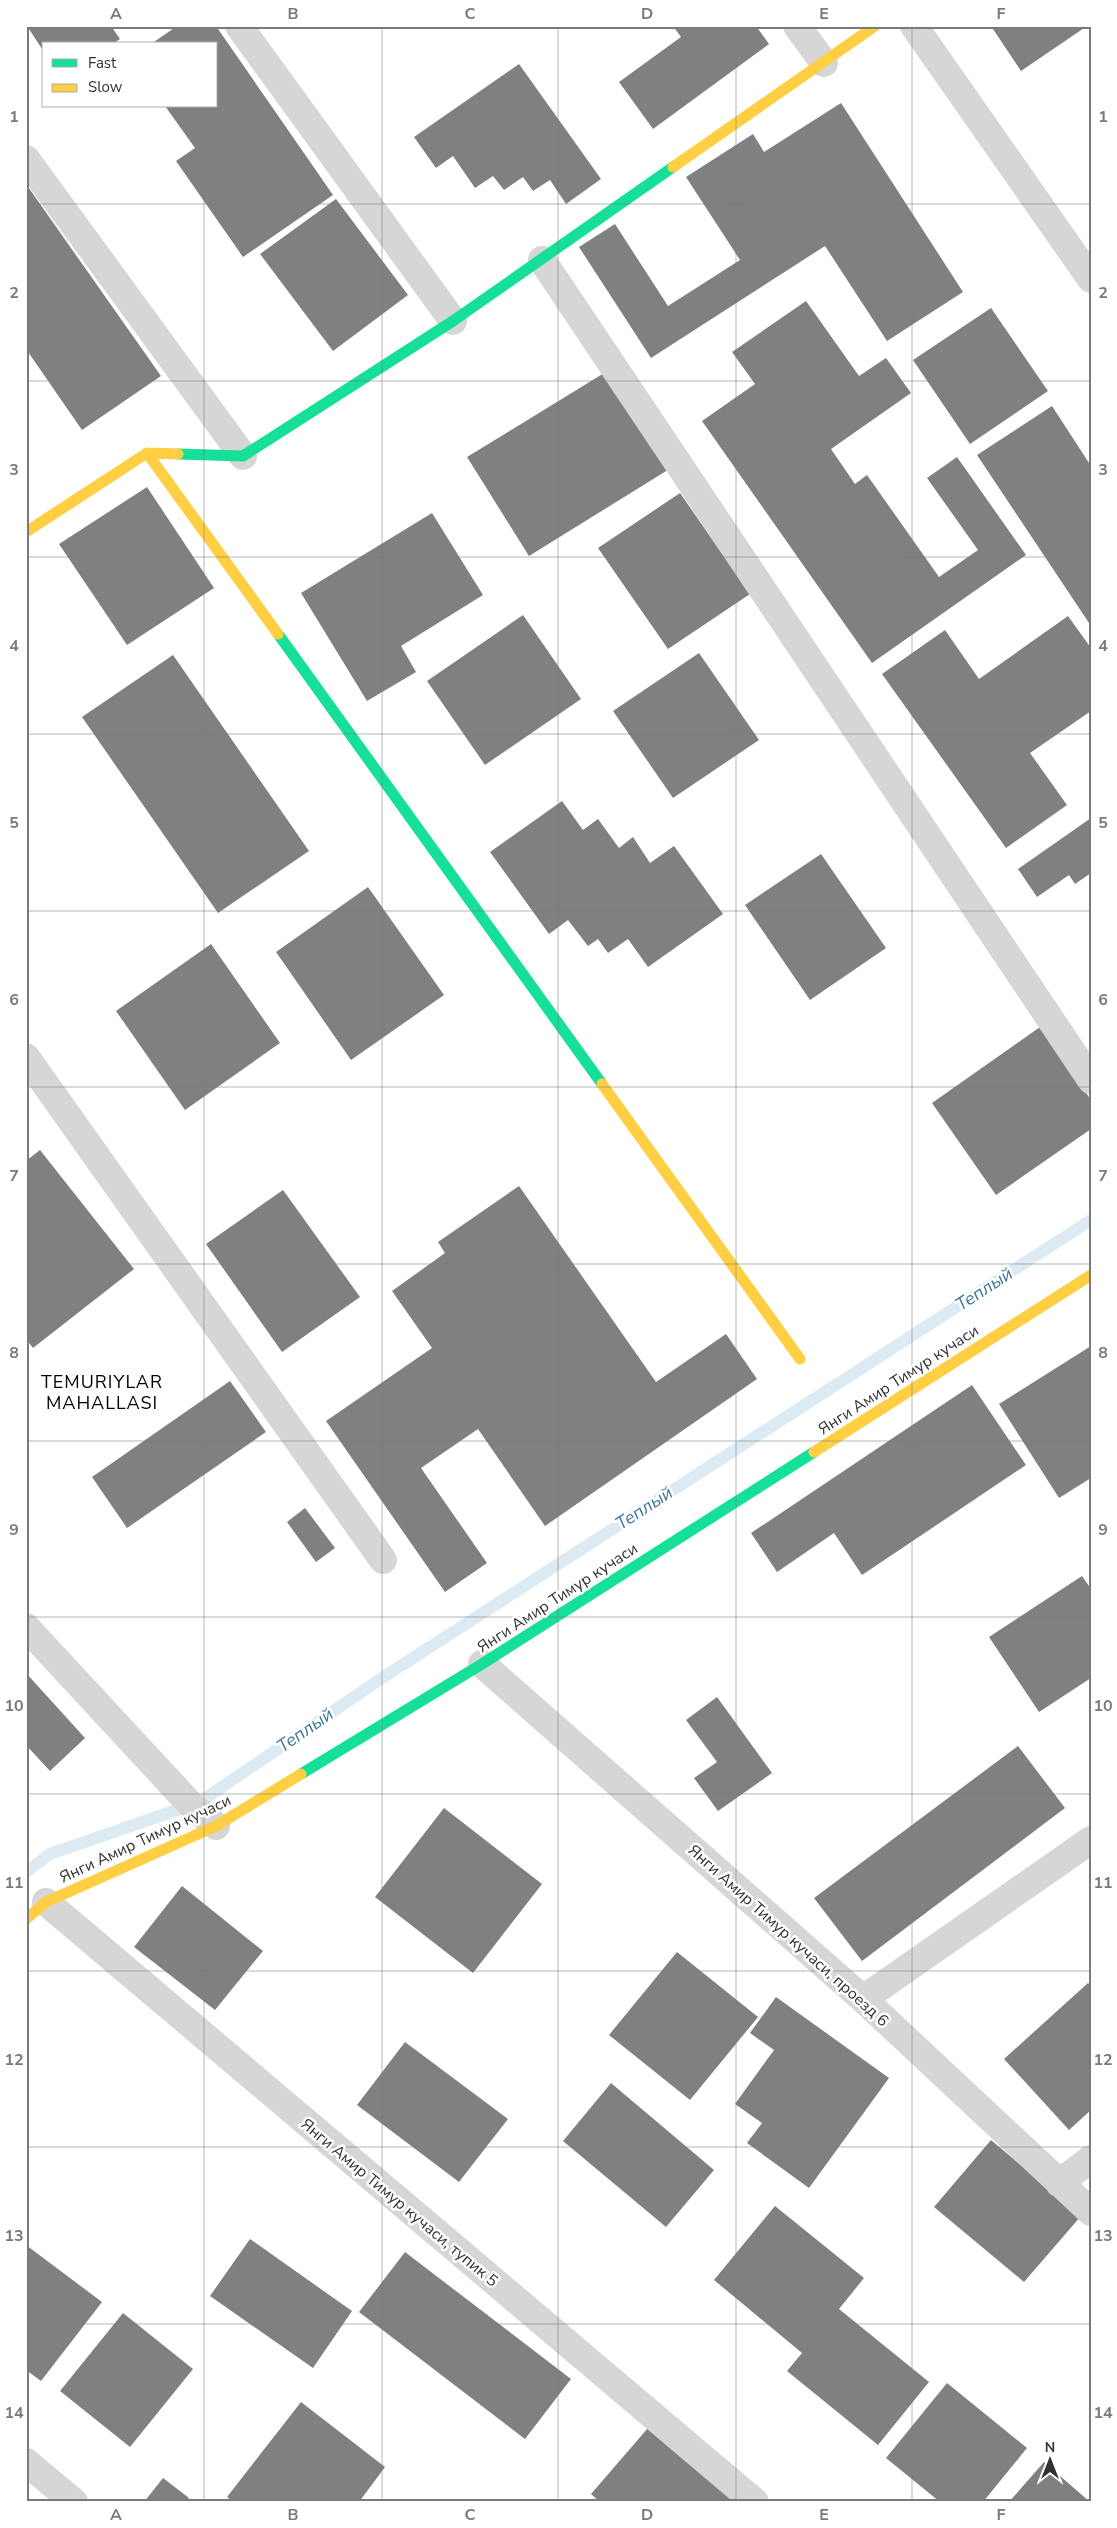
<svg xmlns="http://www.w3.org/2000/svg" width="1117" height="2528" font-family="'Nunito Sans',sans-serif">
  <rect width="100%" height="100%" fill="#fff"/>
  <g fill="none" stroke-linecap="round" stroke-linejoin="round">
    <path stroke="#dcebf3" stroke-width="12" d="M26 1872 50 1854 200 1802 382 1678 1091 1220"/>
  </g>
  <path fill="#808080" d="M27 26H111L120 39 113 44H44V52Z
    M177 26H216L333 195 243 257 176 161 195 148 165 106H216V44H151Z
    M673 26H756L769 44 653 129 619 82 681 37Z
    M991 26H1087L1021 71Z
    M519 64 601 179 566 204 550 180 533 191 523 177 504 190 493 176 475 188 453 156 436 168 414 137Z
    M841 103 963 292 887 341 825 246 651 358 579 247 615 224 668 306 740 260 686 177 753 134 764 152Z
    M26 184 161 376 82 430 26 349Z
    M336 199 408 295 333 351 260 254Z
    M806 301 859 376 886 358 911 393 831 449 855 484 867 475 939 577 978 550 927 478 957 457 1026 555 872 663 702 421 755 384 732 352Z
    M991 308 1048 391 970 444 913 360Z
    M609 370 671 468 529 556 467 457Z
    M1052 406 1091 466V626L977 455Z
    M147 487 214 588 127 645 59 544Z
    M680 493 750 594 668 649 598 548Z
    M432 513 483 595 401 646 416 672 367 701 301 593Z
    M523 615 581 699 485 765 427 681Z
    M1068 616 1091 648V711L1030 753 1067 805 1006 848 882 674 945 630 979 679Z
    M699 653 759 740 673 798 613 711Z
    M173 655 309 851 218 913 82 717Z
    M562 801 583 830 598 819 619 848 633 837 650 863 674 846 723 914 648 967 628 939 608 953 598 939 588 946 568 920 549 934 490 852Z
    M1091 818V873L1075 884 1069 875 1037 897 1018 869Z
    M821 854 886 948 810 1000 745 905Z
    M368 887 444 995 351 1060 276 952Z
    M211 944 280 1043 185 1110 116 1011Z
    M1040 1027 1091 1100V1129L996 1195 932 1103Z
    M40 1150 134 1269 33 1348 26 1339V1161Z
    M519 1186 656 1382 726 1334 757 1379 545 1526 478 1429 421 1468 487 1563 445 1592 326 1421 432 1348 392 1291 445 1253 438 1242Z
    M283 1190 360 1297 282 1352 206 1244Z
    M1091 1346V1478L1059 1498 999 1404Z
    M230 1381 266 1432 127 1528 92 1477Z
    M972 1385 1026 1465 862 1575 834 1533 777 1572 751 1533Z
    M305 1508 335 1548 316 1562 287 1522Z
    M1082 1576 1091 1589V1678L1039 1712 989 1637Z
    M26 1673 85 1738 50 1771 26 1745Z
    M717 1697 772 1773 718 1811 694 1778 717 1762 686 1720Z
    M1018 1746 1065 1808 862 1961 814 1898Z
    M444 1808 542 1884 473 1973 375 1897Z
    M182 1886 263 1951 215 2010 134 1947Z
    M677 1952 758 2017 690 2100 609 2035Z
    M1088 1983 1091 1986V2110L1069 2130 1004 2059Z
    M776 1997 889 2078 809 2188 747 2143 762 2123 735 2104 774 2050 750 2033Z
    M405 2042 508 2119 459 2182 357 2105Z
    M611 2083 714 2170 666 2227 563 2141Z
    M991 2140 1081 2216 1024 2282 934 2207Z
    M775 2206 864 2278 839 2309 929 2382 878 2445 787 2371 802 2353 714 2280Z
    M250 2239 352 2311 313 2368 210 2296Z
    M26 2245 102 2302 41 2381 26 2370Z
    M405 2252 571 2379 525 2439 359 2312Z
    M123 2313 193 2369 130 2447 60 2391Z
    M947 2383 1027 2448 983 2502H940L886 2458Z
    M301 2402 385 2467 359 2502H234L227 2497Z
    M648 2428 736 2502H600L591 2494Z
    M1044 2462 1090 2502H1009Z
    M163 2478 189 2498 186 2502H144Z"/>
  <g fill="none" stroke-linecap="round" stroke-linejoin="round">
    <path stroke="#d6d6d6" stroke-width="28" d="M239 26 453 321
      M797 26 824 63
      M914 26 1091 279
      M26 159 243 456
      M542 260 1091 1080
      M26 1057 383 1560
      M26 1627 191 1805 216 1826
      M482 1664 863 1999 1091 2212
      M46 1902 755 2502
      M863 1999 1091 1840
      M1059 2183 1091 2159
      M26 2462 74 2502"/>
    <path stroke="#16e098" stroke-width="11" d="M178 454 243 456 453 321 673 167
      M278 634 602 1084
      M301 1774 482 1664 814 1452"/>
    <path stroke="#ffcf43" stroke-width="11" d="M673 167 875 26
      M147 453 278 634
      M26 532 147 453 178 454
      M602 1084 800 1359
      M814 1452 1091 1275
      M26 1919 46 1902 216 1826 301 1774"/>
  </g>
  <path fill="none" stroke="#7a7a7a" stroke-width="1" stroke-opacity="0.55" d="M204 26V44M382 26V2502M558 26V2502M736 26V2502M912 26V2502M204 106V2502M26 204H1091M26 381H1091M26 557H1091M26 734H1091M26 911H1091M26 1087H1091M26 1264H1091M26 1441H1091M26 1617H1091M26 1794H1091M26 1971H1091M26 2147H1091M26 2324H1091"/>
  <g text-anchor="middle" stroke-width="5" stroke-linejoin="round" paint-order="stroke">
    <g font-size="16" fill="#323232" stroke="#fff">
      <text transform="translate(898 1379) rotate(-33)" y="6">Янги Амир Тимур кучаси</text>
      <text transform="translate(557 1597) rotate(-33)" y="6">Янги Амир Тимур кучаси</text>
      <text transform="translate(145 1838) rotate(-25)" y="6">Янги Амир Тимур кучаси</text>
      <text transform="translate(789 1935) rotate(42)" y="6">Янги Амир Тимур кучаси, проезд 6</text>
      <text transform="translate(400 2202) rotate(40)" y="6">Янги Амир Тимур кучаси, тупик 5</text>
    </g>
    <g font-size="18" font-style="italic" fill="#3c7698" stroke="#fff">
      <text transform="translate(984 1289) rotate(-33)" y="6">Теплый</text>
      <text transform="translate(644 1508) rotate(-33)" y="6">Теплый</text>
      <text transform="translate(305 1730) rotate(-35)" y="6">Теплый</text>
    </g>
    <g font-size="18" letter-spacing="1" fill="#000" stroke="#fff">
      <text x="102" y="1388">TEMURIYLAR<tspan x="102" dy="21">MAHALLASI</tspan></text>
    </g>
  </g>
  <rect width="1117" height="2528" fill="none" stroke="#ffffff" stroke-width="55"/>
  <rect x="42" y="42" width="175" height="65" fill="#ffffff" stroke="#adadad"/>
  <rect x="52" y="59" width="25" height="8" fill="#16e098" stroke="#adadad"/>
  <text x="88" y="68" font-size="15" fill="#323232">Fast</text>
  <rect x="52" y="84" width="25" height="8" fill="#ffcf43" stroke="#adadad"/>
  <text x="88" y="92" font-size="15" fill="#323232">Slow</text>
  <g transform="translate(1050 2460)" stroke="#ffffff" stroke-width="4" paint-order="stroke">
  <path d="M0-4L9 19L0 12L-9 19Z" fill="#323232"/>
  <text y="-8" font-size="14" font-weight="bold" text-anchor="middle" fill="#323232">N</text>
  </g>
  <rect x="28" y="28" width="1062" height="2472" fill="none" stroke="#7a7a7a" stroke-width="2"/>
  <g font-size="16" text-anchor="middle" font-weight="bold" fill="#7a7a7a">
    <text x="116" y="19">A</text>
    <text x="293" y="19">B</text>
    <text x="470" y="19">C</text>
    <text x="647" y="19">D</text>
    <text x="824" y="19">E</text>
    <text x="1001" y="19">F</text>
    <text x="14" y="122">1</text>
    <text x="1103" y="122">1</text>
    <text x="14" y="298">2</text>
    <text x="1103" y="298">2</text>
    <text x="14" y="475">3</text>
    <text x="1103" y="475">3</text>
    <text x="14" y="651">4</text>
    <text x="1103" y="651">4</text>
    <text x="14" y="828">5</text>
    <text x="1103" y="828">5</text>
    <text x="14" y="1005">6</text>
    <text x="1103" y="1005">6</text>
    <text x="14" y="1181">7</text>
    <text x="1103" y="1181">7</text>
    <text x="14" y="1358">8</text>
    <text x="1103" y="1358">8</text>
    <text x="14" y="1535">9</text>
    <text x="1103" y="1535">9</text>
    <text x="14" y="1711">10</text>
    <text x="1103" y="1711">10</text>
    <text x="14" y="1888">11</text>
    <text x="1103" y="1888">11</text>
    <text x="14" y="2065">12</text>
    <text x="1103" y="2065">12</text>
    <text x="14" y="2241">13</text>
    <text x="1103" y="2241">13</text>
    <text x="14" y="2418">14</text>
    <text x="1103" y="2418">14</text>
    <text x="116" y="2520">A</text>
    <text x="293" y="2520">B</text>
    <text x="470" y="2520">C</text>
    <text x="647" y="2520">D</text>
    <text x="824" y="2520">E</text>
    <text x="1001" y="2520">F</text>
  </g>
</svg>
